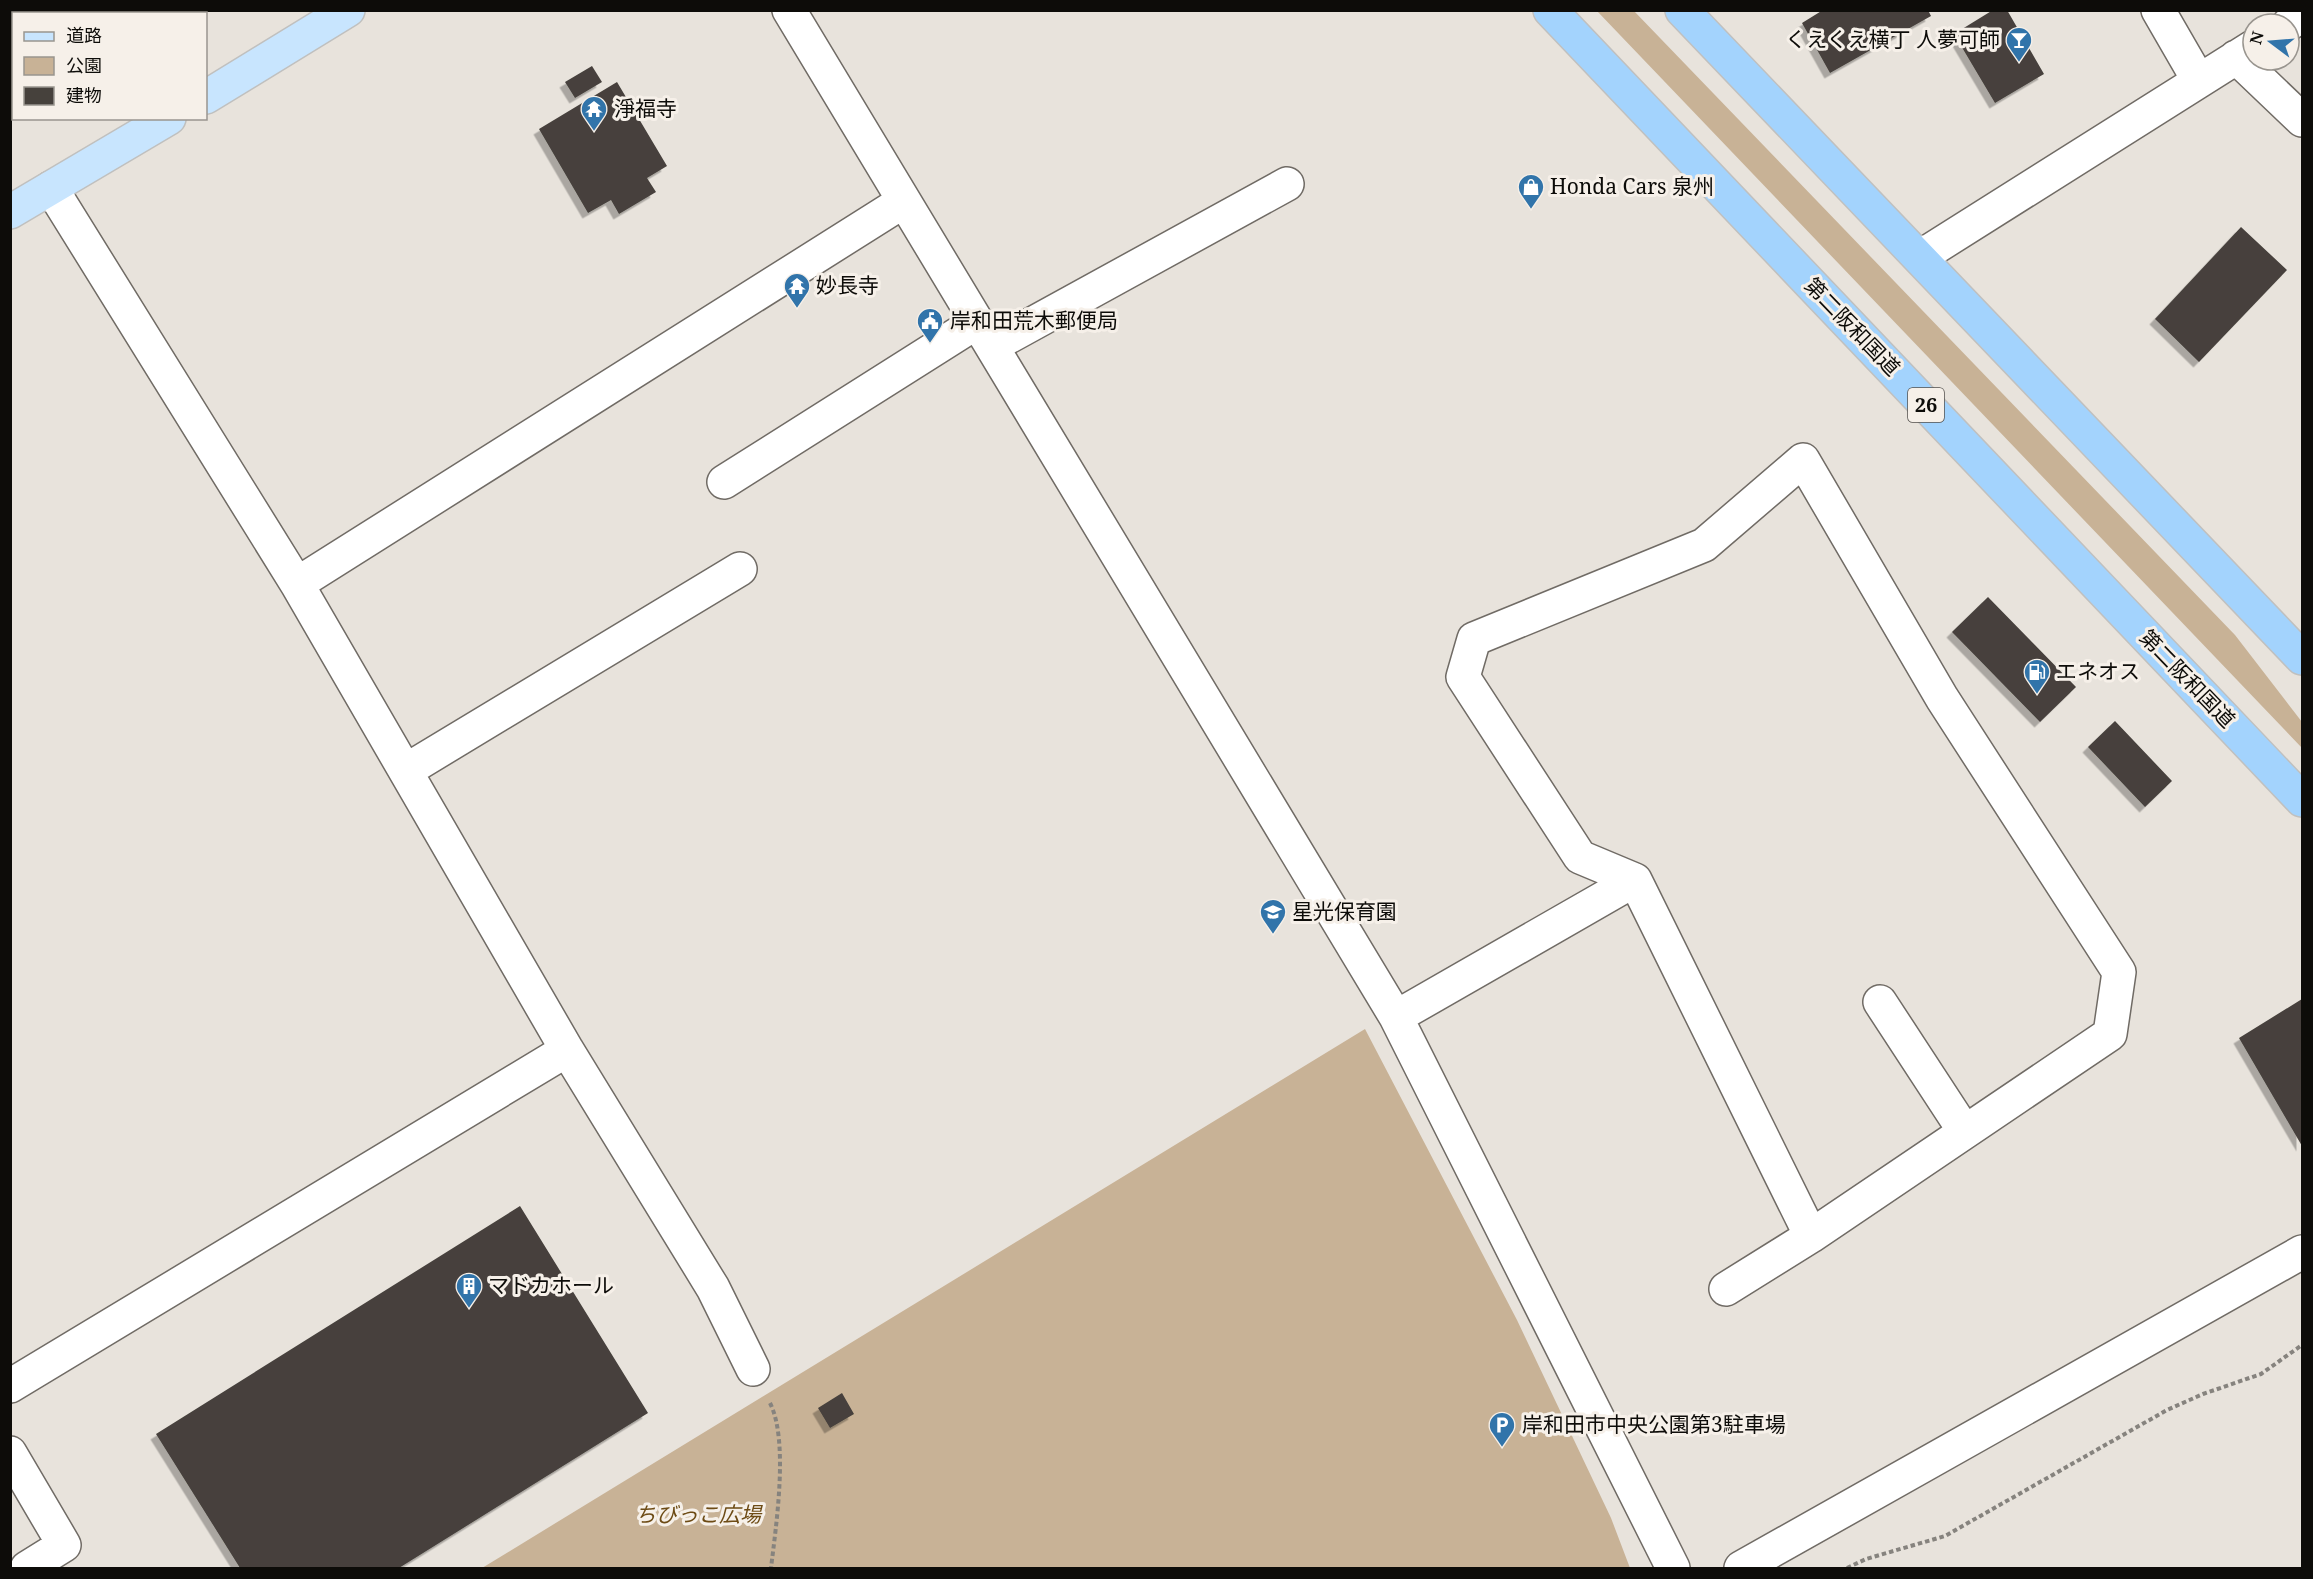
<svg xmlns="http://www.w3.org/2000/svg" width="2313" height="1579" font-family="'Noto Serif','Noto Sans JP',serif">
  <defs>
    <filter id="shadow"><feDropShadow dx="-5.5" dy="5.5" stdDeviation="0" flood-color="#0004"/></filter>
  </defs>
  <rect width="100%" height="100%" fill="#e8e3dc"/>
  <path fill="#c8b296" d="M1597 11H1634L2235 635 2302 722V748Z
    M1365 1029 1517 1320 1611 1518 1630 1568H482Z"/>
  <path fill="#46413c" filter="url(#shadow)" d="M1823 10H1928L1931 16 1830 73 1802 23Z
    M1993 10H2007L2044 74 1995 103 1954 34Z
    M592 66 602 82 575 98 565 82Z
    M617 82 667 166 647 178 656 192 619 214 611 200 588 213 539 129Z
    M2241 227 2287 270 2199 362 2155 319Z
    M1988 597 2076 687 2040 722 1952 632Z
    M2115 721 2172 781 2145 807 2088 747Z
    M2302 999V1146L2239 1038Z
    M520 1206 648 1413 399 1568H240L156 1434Z
    M842 1393 854 1414 830 1428 818 1408Z"/>
  <g fill="none" stroke-linecap="round" stroke-linejoin="round">
    <g stroke="#706b65" stroke-width="36">
      <path id="minor" d="M789 10 1396 1017 1673 1568
        M2158 10 2199 81
        M2289 24 2302 15
        M2236 57 2302 120
        M51 188 297 584 567 1050 713 1288 753 1369
        M1920 257 2253 47
        M992 346 1287 184
        M724 482 977 322
        M297 584 904 201
        M407 770 740 569
        M1880 1002 1965 1132
        M1396 1017 1635 880
        M1726 1289 1811 1236 2110 1034 2119 972 1942 698 1803 460 1704 545 1474 639 1463 677 1580 857 1635 880 1811 1236
        M10 1386 567 1050
        M10 1453 64 1545 27 1568
        M1741 1568 2302 1252"/>
    </g>
    <g stroke="#c0c0bf" stroke-width="36">
      <path id="major" d="M206 97 348 10
        M10 212 169 118"/>
    </g>
    <g stroke="#c0c0bf" stroke-width="36">
      <path id="highway" d="M1550 10 2302 800
        M1682 10 2302 658"/>
    </g>
    <path stroke="#86837e" stroke-width="4" stroke-dasharray="4.5 3" stroke-linecap="butt" d="M770 1403C789 1441 776 1526 771 1568
      M1847 1568 1866 1559 1945 1536 2167 1410 2203 1394 2261 1374 2302 1345"/>
    <use href="#minor" stroke="#fff" stroke-width="33"/>
    <use href="#major" stroke="#c8e5fe" stroke-width="33"/>
    <use href="#highway" stroke="#a3d3fd" stroke-width="33"/>
  </g>
  <defs>
    <g id="bar-pin" transform="scale(1.35)"><path d="M0 17L-7.5 6A9.5 9.5 0 1 1 7.5 6Z" fill="#3174aa" stroke="#f6f0e9"/><path d="M-6-5H6L.8 .8V4.5H3.5V6h-7V4.5H-.8V.8Z" fill="#fff"/></g>
    <g id="temple-pin" transform="scale(1.35)"><path d="M0 17L-7.5 6A9.5 9.5 0 1 1 7.5 6Z" fill="#3174aa" stroke="#f6f0e9"/><path d="M0-6L5-2H3V0L6.5 2.5H4V6H1.5V3h-3V6H-4V2.5H-6.5L-3 0V-2H-5Z" fill="#fff"/></g>
    <g id="shop-pin" transform="scale(1.35)"><path d="M0 17L-7.5 6A9.5 9.5 0 1 1 7.5 6Z" fill="#3174aa" stroke="#f6f0e9"/><path d="M-5-2.5h2.3a2.7 3.5 0 0 1 5.4 0H5L5.5 6h-11ZM-1.5-2.5h3a1.5 2.3 0 0 0-3 0Z" fill="#fff"/></g>
    <g id="civic-pin" transform="scale(1.35)"><path d="M0 17L-7.5 6A9.5 9.5 0 1 1 7.5 6Z" fill="#3174aa" stroke="#f6f0e9"/><path d="M-.6-6.5H3V-4.5H.6V-3L4-1V1h2V6H-6V1h2V-1L-.6-3ZM-1.2 2.5V6h2.4V2.5Z" fill="#fff"/></g>
    <g id="fuel-pin" transform="scale(1.35)"><path d="M0 17L-7.5 6A9.5 9.5 0 1 1 7.5 6Z" fill="#3174aa" stroke="#f6f0e9"/><path d="M-5.5-6h7V0h2V4h1.3V-2.5L3-4.5l.8-.8L6-3V5H2.5V1h-1V6h-7ZM-4.2-4.7v3.2H.2V-4.7Z" fill="#fff"/></g>
    <g id="school-pin" transform="scale(1.35)"><path d="M0 17L-7.5 6A9.5 9.5 0 1 1 7.5 6Z" fill="#3174aa" stroke="#f6f0e9"/><path d="M0-5L7-2L0 1L-7-2ZM-4 1L0 2.5L4 1V4Q0 6-4 4Z" fill="#fff"/></g>
    <g id="building-pin" transform="scale(1.35)"><path d="M0 17L-7.5 6A9.5 9.5 0 1 1 7.5 6Z" fill="#3174aa" stroke="#f6f0e9"/><path d="M-4-6H4V6H1V3H-1V6H-4ZM-2.5-4.3h1.7v1.8h-1.7ZM.8-4.3h1.7v1.8H.8ZM-2.5-1h1.7V.8h-1.7ZM.8-1h1.7V.8H.8Z" fill="#fff"/></g>
    <g id="parking-pin" transform="scale(1.35)"><path d="M0 17L-7.5 6A9.5 9.5 0 1 1 7.5 6Z" fill="#3174aa" stroke="#f6f0e9"/><path d="M-3.5-5.5H1a3.5 3.5 0 0 1 0 7H-1V5.5H-3.5ZM-1-3.4V-.6H.8a1.4 1.4 0 0 0 0-2.8Z" fill="#fff"/></g>
  </defs>
  <g fill-rule="evenodd">
    <use href="#bar-pin" x="2019" y="40"/>
    <use href="#temple-pin" x="594" y="109"/>
    <use href="#shop-pin" x="1531" y="187"/>
    <use href="#temple-pin" x="797" y="286"/>
    <use href="#civic-pin" x="930" y="321"/>
    <use href="#fuel-pin" x="2037" y="672"/>
    <use href="#school-pin" x="1273" y="912"/>
    <use href="#building-pin" x="469" y="1286"/>
    <use href="#parking-pin" x="1502" y="1425"/>
  </g>
  <g text-anchor="middle" stroke-width="6" stroke-linejoin="round" paint-order="stroke">
    <rect fill="#f6f0e9" stroke="#53504c" stroke-width="1.5" x="1908" y="388" width="36" height="34" rx="4.5"/>
    <g font-size="20" font-weight="bold" fill="#0d0c09">
      <text x="1926" y="412">26</text>
    </g>
    <g font-size="21" fill="#0d0c09" stroke="#f6f0e9" text-anchor="start">
      <text x="2000" y="47" text-anchor="end">くえくえ横丁 人夢可師</text>
      <text x="614" y="116">淨福寺</text>
      <text x="1550" y="194">Honda Cars 泉州</text>
      <text x="816" y="293">妙長寺</text>
      <text x="950" y="328">岸和田荒木郵便局</text>
      <text x="2056" y="679">エネオス</text>
      <text x="1292" y="919">星光保育園</text>
      <text x="488" y="1293">マドカホール</text>
      <text x="1522" y="1432">岸和田市中央公園第3駐車場</text>
    </g>
    <g font-size="21" fill="#0d0c09" stroke="#f6f0e9">
      <text transform="translate(1852 327) rotate(46)" y="7">第二阪和国道</text>
      <text transform="translate(2187 679) rotate(46)" y="7">第二阪和国道</text>
    </g>
    <g font-size="21" font-style="italic" fill="#6d4b15" stroke="#f6f0e9">
      <text x="698" y="1522">ちびっこ広場</text>
    </g>
  </g>
  <rect width="2313" height="1579" fill="none" stroke="#0d0c09" stroke-width="24"/>
  <rect x="12" y="12" width="195" height="108" fill="#f6f0e9" stroke="#99958f" stroke-width="1.5"/>
  <rect x="24" y="32" width="30" height="9" fill="#c8e5fe" stroke="#99958f" stroke-width="1.5"/>
  <text x="66" y="42" font-size="18" fill="#0d0c09">道路</text>
  <rect x="24" y="57" width="30" height="18" fill="#c8b296" stroke="#99958f" stroke-width="1.5"/>
  <text x="66" y="72" font-size="18" fill="#0d0c09">公園</text>
  <rect x="24" y="87" width="30" height="18" fill="#46413c" stroke="#99958f" stroke-width="1.5"/>
  <text x="66" y="102" font-size="18" fill="#0d0c09">建物</text>
  <g transform="translate(2271 42) rotate(286)"><circle r="28" fill="#f6f0e9" stroke="#99958f" stroke-width="1.5"/>
  <path d="M0-4.5L10 22L0 15L-10 22Z" fill="#3174aa"/>
  <text y="-9" font-size="16" font-weight="bold" text-anchor="middle" fill="#0d0c09">N</text>
  </g>
</svg>
